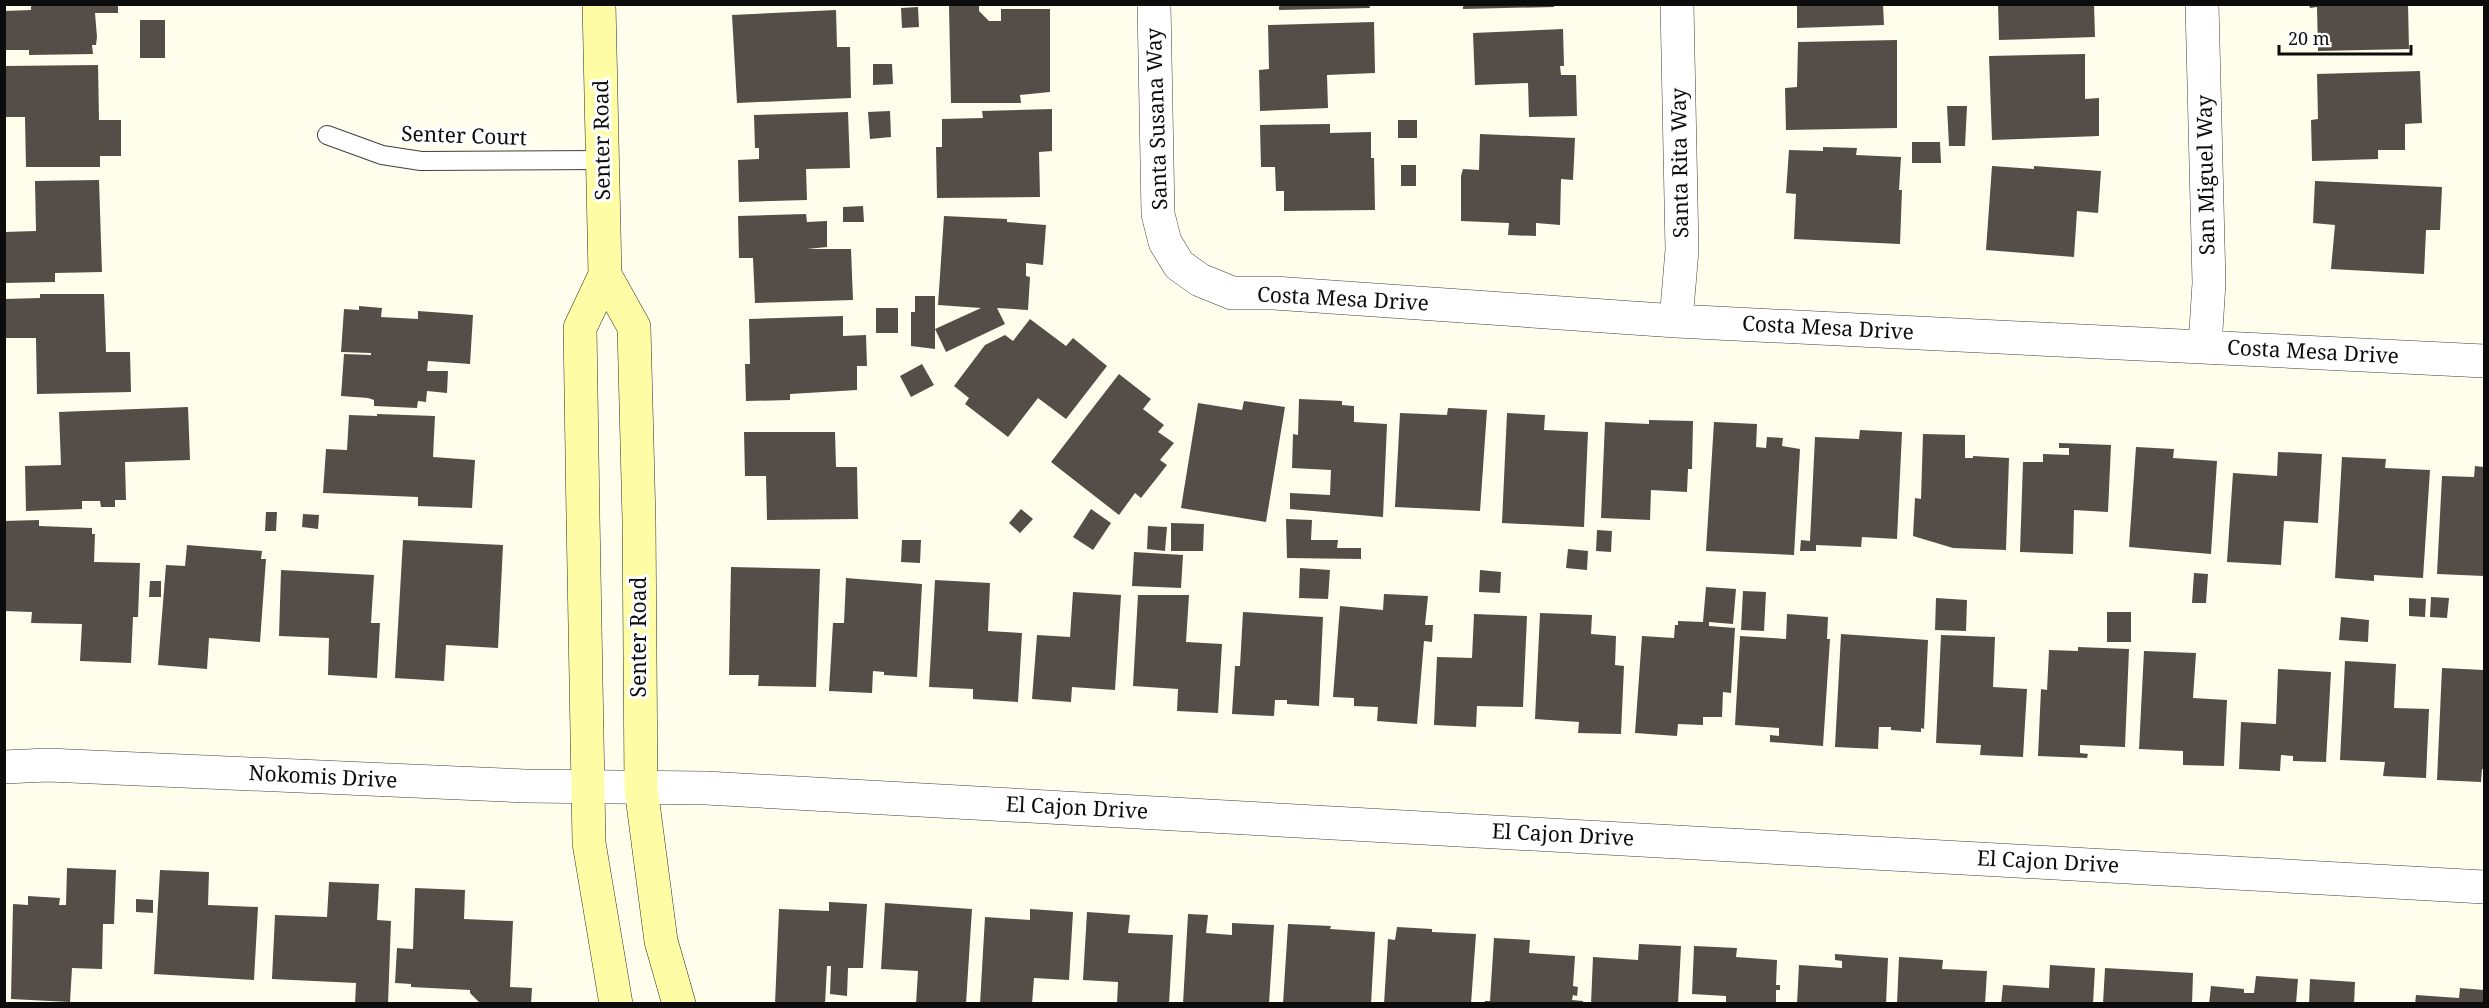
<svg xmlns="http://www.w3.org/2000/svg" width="2489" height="1008" font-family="'Noto Serif',serif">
  <rect width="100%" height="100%" fill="#fffdeb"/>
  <path fill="#554e48" d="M31 4H118V13H95L97 37 96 45H92L93 54 29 55V50H4V11L31 10Z
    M1279 4H1369L1370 8 1279 10Z
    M1463 4H1554V7L1463 9Z
    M1797 4H1883L1884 25 1797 28Z
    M1998 4H2094L2095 37 1999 40Z
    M2309 4H2408L2409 49 2318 51 2317 7 2310 8Z
    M949 6H979V11L989 21H1001V9H1050V92L1020 95 1021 103H951Z
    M918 7 919 27 902 28 901 8Z
    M836 10 837 47H850L851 98 737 103 732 15Z
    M140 20H165V58H140Z
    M1374 22 1375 73 1327 75 1328 108 1260 111 1259 70 1269 69 1268 25Z
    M1563 29 1564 66H1560L1561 75H1576L1577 116 1529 117 1528 83 1475 85 1473 33Z
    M1897 40V128L1786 130 1785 88 1797 87 1798 42Z
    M2085 54V99L2099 98V136L1992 140 1989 56Z
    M873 64H892L893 84 873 85Z
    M98 65 99 120H121V156H100V167H26L25 117H4V66Z
    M2420 71 2422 123 2405 124V150H2378V159L2312 161 2311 120 2318 119 2317 74Z
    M1947 106H1967L1965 146H1949Z
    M1052 109V151L1039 152 1040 197 937 198 936 147H942V119L983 118 982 111Z
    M890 111 891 137 870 139 868 112Z
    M848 112 850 168 806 169 807 200 739 202 738 160 759 159V148H755L754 115Z
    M1398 120H1417V138H1398Z
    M1330 124V133L1371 132V158H1374L1375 210 1284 211V191H1276L1275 167H1261L1260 125Z
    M1480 134 1575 138 1573 180 1561 179 1560 225 1536 223V236L1508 235 1509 223 1461 221V176L1463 169 1479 170Z
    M1912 142H1940L1941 163H1912Z
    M1823 147 1857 148 1856 155 1901 157 1899 190H1902L1900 244 1794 239 1796 194 1786 193 1789 150 1823 151Z
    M1401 165H1416V186H1401Z
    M1992 166 2034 169V166L2101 171 2098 213 2077 211 2074 257 1986 250Z
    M99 180 102 272 55 273V282L4 283V232L36 231 35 181Z
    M2315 181 2442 187 2440 230H2426L2424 274 2331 269 2335 225 2313 223Z
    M863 206 864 222H843V207Z
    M806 214 807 222 827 221V247L807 249H851L853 300 755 303 753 258H739L738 216Z
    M944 216 1007 219V222L1046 225 1043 265 1026 263V276L1030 277 1028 310 997 308 1005 324 946 352 935 329 981 308 938 305Z
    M40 294H104L106 352H130L131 392 37 394 36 338H6L5 299 40 298Z
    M915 296H935V349L911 346V312H915Z
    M359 306 382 308 381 317 418 319V311L473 315 470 364 428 361 427 371H448L447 393 427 391 426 402 418 401 417 408 374 406V400L368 398 341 396 344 354 371 355V353L341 352 344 309 359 310Z
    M876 308H898V333H876Z
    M843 316V336L866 335 867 366H857V390L790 394V400L746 401 745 364H750L749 319Z
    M1030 319 1066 346 1073 338 1107 366 1066 419 1038 398 1008 437 965 404 969 398 954 386 985 345 1005 335 1013 341Z
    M922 364 934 385 911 397 900 376Z
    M1119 374 1151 399 1143 409 1164 425 1158 432 1174 443 1160 460 1167 465 1141 498 1135 493 1119 515 1051 462Z
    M1299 399 1342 401V405L1354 406V422L1387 424 1383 517 1290 509V493L1330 495 1331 470 1292 468 1293 434 1298 435Z
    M1244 401 1285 407 1266 522 1181 508 1198 403 1242 410Z
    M188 407 190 460 125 462 126 500H115V507H101L100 501H82V509L26 511 25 466 61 465 59 412Z
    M1448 408 1487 410 1480 511 1395 507 1400 413 1447 415Z
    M1507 413 1545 415 1544 430 1588 432 1584 527 1502 523Z
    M377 414 435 416 433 457 475 460 472 508 418 506V497L323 493 326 449 347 450 349 415 377 416Z
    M1649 420 1693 421 1692 469H1688L1687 492 1651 490 1650 520 1601 518 1605 422 1649 424Z
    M1714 422 1757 424 1756 447 1766 448 1767 437 1783 438 1782 446 1800 449 1794 555 1706 551Z
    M1860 430 1902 432 1897 539 1862 537 1861 547 1816 545V551H1800L1801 540 1810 541 1815 437 1859 439Z
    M744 432H835L836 467H857L858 519 767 520 766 476H745Z
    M1923 434 1965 435V458H1973V456L2009 458 2006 550 1953 548 1913 536 1915 498 1921 499Z
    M2059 443 2111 445 2108 512 2074 510 2073 554 2020 552 2023 462H2043V454L2069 455V448H2059Z
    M2136 447 2174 449 2173 458 2217 461 2211 554 2129 547Z
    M2278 452 2322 454 2318 523 2284 521 2281 565 2227 562 2233 473 2277 476Z
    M2342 457 2386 459 2385 468 2430 470 2423 578 2374 575V581L2335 578Z
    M2475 466 2484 467V576L2437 574 2442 476 2474 477Z
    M1021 509 1033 519 1020 533 1009 523Z
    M1091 509 1111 523 1093 550 1073 537Z
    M266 512H277L276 531H265Z
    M303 514 319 515 318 529 302 527Z
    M1286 519 1312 520 1311 540H1338L1337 548H1361V559L1287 558Z
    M39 520V526L92 528V534H95L94 562 140 563 138 617H133L131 663 80 661 82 624 31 623 32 612 4 611V521Z
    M1171 523 1204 524 1203 551H1171Z
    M1148 526 1167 527 1165 551 1147 549Z
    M1597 530 1612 531 1611 552 1596 551Z
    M403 540 503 545 498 648 446 645 444 681 395 678Z
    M902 540H921L920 563 901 562Z
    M187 545 262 551 261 559H266L260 642 209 638 207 669 158 665 166 565 185 566Z
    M1568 549 1588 551 1587 570 1566 568Z
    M1134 552 1183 555 1181 588 1132 586Z
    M731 567 820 569 816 687 758 686 759 675H729Z
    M1300 568 1330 570 1328 599 1299 598Z
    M281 570 374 575 371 623H380L377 678 328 675 329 638 279 636Z
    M1480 570 1501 572 1500 593 1479 592Z
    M2194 573 2208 574 2206 603H2192Z
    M846 578 922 584 917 677 884 675V672L873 671 872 693 829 691 833 623H844Z
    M935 580 990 583 988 631 1022 633 1018 702 973 699V689L929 687Z
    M150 581H161V597H149Z
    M1706 587 1736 589 1733 624 1709 622V626L1735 628 1731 693 1723 692 1722 717H1703V725L1678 724 1677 736 1635 733 1642 636 1674 638 1675 625H1678V621L1703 622Z
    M1743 591 1766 592 1764 631 1741 630Z
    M1073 592 1121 595 1115 690 1072 687 1071 702 1032 699 1037 635 1070 637Z
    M1384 594 1428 596 1425 625H1433L1432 642 1424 641 1417 724 1377 721 1378 707 1354 706V698L1333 697 1340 606 1383 610Z
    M1138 595H1189L1186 642 1222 644 1218 713 1177 711 1178 689 1133 686Z
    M2431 597 2449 598 2447 618 2430 617Z
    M1936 598 1967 600 1966 631 1935 630Z
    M2409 598 2426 599 2425 617 2409 616Z
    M1243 612 1323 617 1319 706 1287 704V700H1275L1274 716 1232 714 1235 666H1240Z
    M2107 612H2131V642H2107Z
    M1540 613 1592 615 1591 634 1616 636 1615 665 1624 666 1621 734 1578 733 1579 722 1535 719Z
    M1474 614 1527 616 1523 707 1477 706 1476 727 1434 725 1437 657 1472 658Z
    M1787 614 1828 617 1827 639H1830L1823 746 1770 742V735L1779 736V728L1735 725 1740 636 1786 639Z
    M2341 617 2369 620 2368 642 2339 640Z
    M1841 634 1928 640 1924 729 1921 728V732L1891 730V727H1879L1878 749 1835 747Z
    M1941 635 1995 637 1993 687 2027 689 2023 757 1980 755 1981 745 1936 743Z
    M2078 647 2129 649 2125 747 2080 745V753L2088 754 2087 758 2038 756 2041 689 2047 690 2049 650 2078 651Z
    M2144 651 2196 653 2193 698 2227 700 2224 766 2183 765V751L2139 749Z
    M2345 661 2396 664 2394 708 2429 709 2426 778 2383 776 2385 762 2340 760Z
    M2442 668 2484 670V769H2482L2481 782 2437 780Z
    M2278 669 2331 672 2326 762 2293 761V756L2281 755 2280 771 2239 769 2241 722 2276 724Z
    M67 868 116 870 114 924H103L102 969 72 968 70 1002 11 999 13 904 28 905V896L60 898 59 905H66Z
    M160 870 209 872 208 905 258 907 254 980 154 974Z
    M329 882 379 884 377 920 391 921 388 1004H355L356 983 272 979 275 915 327 917Z
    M415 888 465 890 464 919 513 921 510 987 532 988 531 1004H481L470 993V990L411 987V984L395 983 397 948 413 949Z
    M136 899 153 900V913L136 912Z
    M829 902 867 904 863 968H848L847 996 830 994 831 966H827L825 1004H775L779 909 829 911Z
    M885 903 972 909 966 1004H916L918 971 881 969Z
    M1030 909 1073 912 1069 980 1034 978 1032 1004H980L985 917 1030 920Z
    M1087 912 1130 915 1128 933 1173 935 1169 1004H1117L1118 982 1083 980Z
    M1188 914 1208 915 1206 933 1232 935V923L1274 925 1269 1004H1183Z
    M1288 924 1331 926 1330 929 1375 932 1371 1004H1283Z
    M1397 927 1432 929V932L1476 934 1471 1004H1384L1388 939 1395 940Z
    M1494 938 1530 940 1529 953 1575 956 1573 986 1578 987 1577 996 1573 995 1572 1000 1583 1001V1004H1484L1485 1001H1490Z
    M1639 944 1681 946 1678 1004H1591L1593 957 1638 960Z
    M1694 946 1737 948 1736 957 1777 960 1776 985H1780V990H1776V1004H1726V996L1692 994Z
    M1835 954 1888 958 1886 1004H1797L1799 965 1842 968V961L1835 960Z
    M1899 957 1943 960 1942 969 1987 971 1985 1004H1897Z
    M2050 965 2095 968 2093 1004H2001L2003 985 2049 988Z
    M2105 968 2193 973 2192 1004H2103Z
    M2256 976 2298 979 2296 1004H2209L2211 986 2244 989V993H2254Z
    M2310 979 2355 982 2354 1004H2309Z
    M2460 988 2484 990V1004H2415L2416 995 2459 998Z"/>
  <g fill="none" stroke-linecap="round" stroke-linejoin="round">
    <g stroke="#3f3f3f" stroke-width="20">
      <path id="service" d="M327 135 382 155 421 161 603 160"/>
    </g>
    <g stroke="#3f3f3f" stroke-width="34">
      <path id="minor" d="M1154 4 1158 214 1165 242 1179 265 1200 280 1232 293H1274L1676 321 2484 361
        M2202 4 2209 283 2205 346
        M1676 321 1682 250 1677 4
        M4 767 48 765 525 786 706 788 2484 887"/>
    </g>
    <g stroke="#2e2e2e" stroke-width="34">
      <path id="secondary" d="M599 4 605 275 580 328 583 516 589 843 616 1004
        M605 275 634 327 639 520 641 788 661 941 679 1004"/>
    </g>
    <use href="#service" stroke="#fff" stroke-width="18"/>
    <use href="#minor" stroke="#fff" stroke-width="33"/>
    <use href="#secondary" stroke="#fffca6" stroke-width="33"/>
  </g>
  <g text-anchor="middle" stroke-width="6" stroke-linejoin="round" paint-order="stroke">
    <g font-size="21" fill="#0c0c0c" stroke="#fff">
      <text transform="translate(1157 119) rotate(-92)" y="7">Santa Susana Way</text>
      <text transform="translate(464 136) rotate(2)" y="7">Senter Court</text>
      <text transform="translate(602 140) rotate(-91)" y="7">Senter Road</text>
      <text transform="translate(1680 163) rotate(-91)" y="7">Santa Rita Way</text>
      <text transform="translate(2206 175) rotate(-91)" y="7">San Miguel Way</text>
      <text transform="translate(1343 299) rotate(3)" y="7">Costa Mesa Drive</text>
      <text transform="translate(1828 328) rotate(3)" y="7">Costa Mesa Drive</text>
      <text transform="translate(2313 352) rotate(3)" y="7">Costa Mesa Drive</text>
      <text transform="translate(639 637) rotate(-90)" y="7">Senter Road</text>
      <text transform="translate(323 777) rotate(3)" y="7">Nokomis Drive</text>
      <text transform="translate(1077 808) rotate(3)" y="7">El Cajon Drive</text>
      <text transform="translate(1563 835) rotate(3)" y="7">El Cajon Drive</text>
      <text transform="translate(2048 862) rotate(3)" y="7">El Cajon Drive</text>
    </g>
  </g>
  <rect width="2489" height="1008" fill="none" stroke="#0c0c0c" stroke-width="12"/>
  <path d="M2279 45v9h132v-9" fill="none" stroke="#0c0c0c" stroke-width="3"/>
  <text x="2288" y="45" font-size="18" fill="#0c0c0c" stroke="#ffffff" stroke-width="4.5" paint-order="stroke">20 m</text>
</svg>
